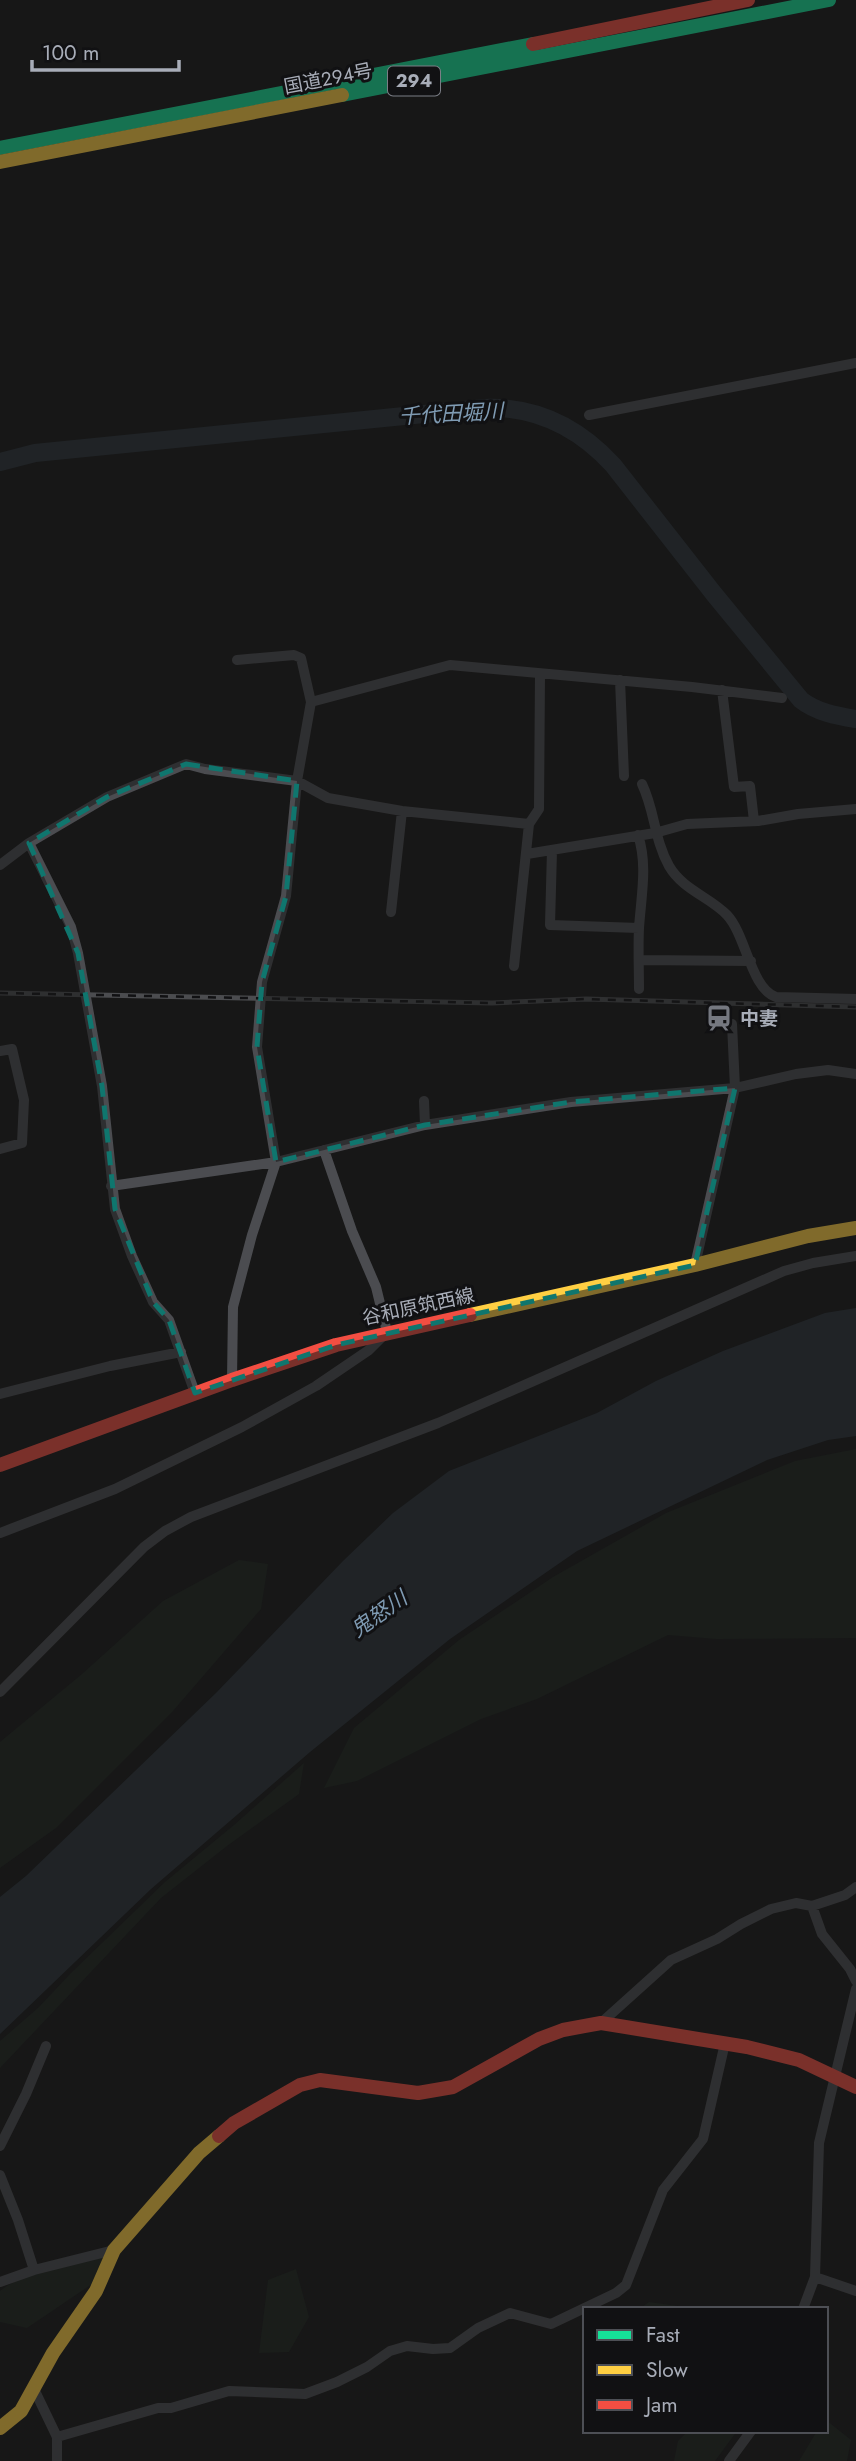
<svg xmlns="http://www.w3.org/2000/svg" width="856" height="2461" font-family="Jost,'Noto Sans JP',sans-serif">
  <rect width="100%" height="100%" fill="#171717"/>
  <path fill="#1d241e" d="M856 1449V1638L716 1639 668 1635 537 1699 481 1719 357 1781 324 1788 354 1728 459 1640 553 1577 666 1513 795 1461Z
    M239 1560 268 1564 261 1609 173 1711 56 1828 0 1868V1742L82 1674 163 1601Z
    M304 1763 299 1794 227 1846 161 1898 0 2068V2041L39 2007 71 1973 165 1882 234 1825Z
    M105 2255 92 2284 27 2328 0 2322V2291C21 2273 78 2263 105 2255Z
    M296 2269 309 2317 289 2352 259 2353 268 2280Z
    M649 2302 699 2309H639Z
    M826 2420 851 2440 847 2461H799L817 2431H826Z
    M688 2431H737L715 2461H674L678 2441Z"/>
  <path fill="#2a3239" d="M856 1308V1436L828 1440 767 1460 577 1551 450 1639 310 1752 151 1889 0 2034V1897L26 1876 216 1693 343 1561 393 1513 449 1471 597 1413 656 1381 723 1351 825 1313Z"/>
  <g fill="none" stroke-linecap="round" stroke-linejoin="round">
    <path stroke="#2a3239" stroke-width="18" d="M0 462 35 453 484 408C536 406 578 427 613 465L714 594 801 700C816 712 837 716 856 719"/>
    <path stroke="#4b4c50" stroke-width="10" d="M589 415 856 363
      M620 680 624 776
      M722 690 734 787 750 786 754 821
      M311 702 450 665 692 687 782 698
      M642 784C655 811 654 839 669 866 683 890 710 897 727 915 746 935 751 989 776 997L856 999
      M638 835C648 865 641 897 639 928 638 948 639 969 639 989
      M29 843 71 927 78 953 102 1086 115 1209 132 1256 153 1302 169 1320 195 1393
      M552 850 550 925 639 928
      M527 854 655 833 687 824 758 821 798 814 856 809
      M0 865 29 843 107 797 186 764 205 769 297 781 328 798 402 811 529 824
      M391 912 402 811
      M639 960 751 961
      M514 966 529 824 539 809 540 674
      M0 1051 12 1049 24 1100 22 1143 0 1149
      M424 1101 425 1125
      M111 1186 276 1162 425 1125 571 1102 735 1088 796 1074 828 1070 856 1074
      M695 1265 735 1088 732 1024
      M232 1380 233 1307 252 1235 276 1162 257 1047 262 982 286 896 297 781 311 702 301 658 294 655 237 660
      M0 1394 110 1366 181 1352
      M0 1533 115 1489 242 1427 316 1386 369 1350 387 1332 376 1287 352 1231 324 1150
      M0 1692 144 1547 165 1531 191 1517 438 1423 784 1271 813 1263 856 1256
      M812 1906 822 1934 850 1969 856 1981
      M601 2023 671 1960 717 1939 741 1924 771 1909 796 1903 812 1906 845 1895 856 1887
      M0 2146 26 2094 46 2046
      M0 2175 18 2220 34 2270
      M815 2277 856 2291
      M0 2282 34 2270 114 2250
      M803 2309 815 2277 819 2143 856 1989
      M34 2389 57 2437V2461
      M57 2437 158 2408H171L229 2391 305 2394 337 2382 367 2367 390 2351 407 2346 433 2349 450 2348 478 2328 510 2313 551 2324 616 2293 626 2285 663 2190 703 2139 725 2043
      M729 2461 751 2431"/>
    <path stroke="#16e098" stroke-width="14" d="M342 95 829 0
      M0 148 533 44"/>
    <path stroke="#ffcf43" stroke-width="14" d="M0 162 342 95
      M470 1315 695 1265 808 1236 856 1228
      M0 2428 21 2411 53 2353 96 2291 114 2250 199 2153 219 2136"/>
    <path stroke="#f24e42" stroke-width="14" d="M533 44 748 0
      M0 1465 232 1380 336 1345 470 1315
      M219 2136 234 2123 300 2085 320 2080 418 2093 453 2087 539 2039 563 2030 601 2023 747 2047 799 2060 856 2087"/>
    <g stroke="#4b4c4f" stroke-width="5">
      <path id="rail" d="M0 993 492 1003 586 999 856 1007"/>
    </g>
    <use href="#rail" stroke="#111113" stroke-width="2.5" stroke-dasharray="8" stroke-linecap="butt"/>
  </g>
  <path d="M0 0H856V2461H0ZM186 764 297 781 286 896 262 982 257 1047 276 1162 425 1125 571 1102 735 1088 695 1265 336 1345 195 1393 169 1320 153 1302 115 1209 102 1086 78 953 29 843 107 797Z" fill="#171717" fill-opacity=".55" fill-rule="evenodd"/>
  <path fill="none" stroke="#0f766e" stroke-width="5" stroke-dasharray="14 9" stroke-linejoin="round" d="M186 764 297 781 286 896 262 982 257 1047 276 1162 425 1125 571 1102 735 1088 695 1265 336 1345 195 1393 169 1320 153 1302 115 1209 102 1086 78 953 29 843 107 797Z"/>
  <defs>
    <g id="station-bare" transform="scale(2.1)"><path d="M-3-6H3Q5-6 5-4V2Q5 4 3 4L4.5 6H3L1.5 4h-3L-3 6H-4.5L-3 4Q-5 4-5 2V-4Q-5-6-3-6ZM-3.5-4v3h7v-3ZM-3.5 1v1.5H-2V1ZM2 1v1.5H3.5V1Z" fill="#757880" stroke="#111113" stroke-width="2.5" paint-order="stroke"/></g>
  </defs>
  <g fill-rule="evenodd">
    <use href="#station-bare" x="719" y="1018"/>
  </g>
  <g text-anchor="middle" stroke-width="6" stroke-linejoin="round" paint-order="stroke">
    <rect fill="#111113" stroke="#7b7e86" stroke-width="2" x="388" y="66.5" width="52" height="29" rx="5"/>
    <g font-size="18" font-weight="bold" fill="#a8adb8">
      <text x="414" y="87">294</text>
    </g>
    <g font-size="19" fill="#a8adb8" stroke="#111113">
      <text transform="translate(328 78) rotate(-11)" y="7">国道294号</text>
      <text transform="translate(418 1306) rotate(-12)" y="7">谷和原筑西線</text>
    </g>
    <g font-size="19" font-weight="bold" fill="#a8adb8" stroke="#111113" text-anchor="start">
      <text x="740" y="1025">中妻</text>
    </g>
    <g font-size="21" font-style="italic" fill="#7f9bb3" stroke="#111113">
      <text transform="translate(451 414) rotate(-3)" y="7">千代田堀川</text>
      <text transform="translate(379 1614) rotate(-35)" y="7">鬼怒川</text>
    </g>
  </g>
  <rect x="583" y="2307" width="245" height="126" fill="#111113" stroke="#4d4f55" stroke-width="2"/>
  <rect x="597" y="2330" width="35" height="10" fill="#16e098" stroke="#4d4f55" stroke-width="2"/>
  <text x="646" y="2342" font-size="21" fill="#a8adb8">Fast</text>
  <rect x="597" y="2365" width="35" height="10" fill="#ffcf43" stroke="#4d4f55" stroke-width="2"/>
  <text x="646" y="2377" font-size="21" fill="#a8adb8">Slow</text>
  <rect x="597" y="2400" width="35" height="10" fill="#f24e42" stroke="#4d4f55" stroke-width="2"/>
  <text x="646" y="2412" font-size="21" fill="#a8adb8">Jam</text>
  <path d="M32 60v10h147v-10" fill="none" stroke="#a8adb8" stroke-width="3.5"/>
  <text x="42" y="60" font-size="21" fill="#a8adb8" stroke="#111113" stroke-width="5" paint-order="stroke">100 m</text>
</svg>
